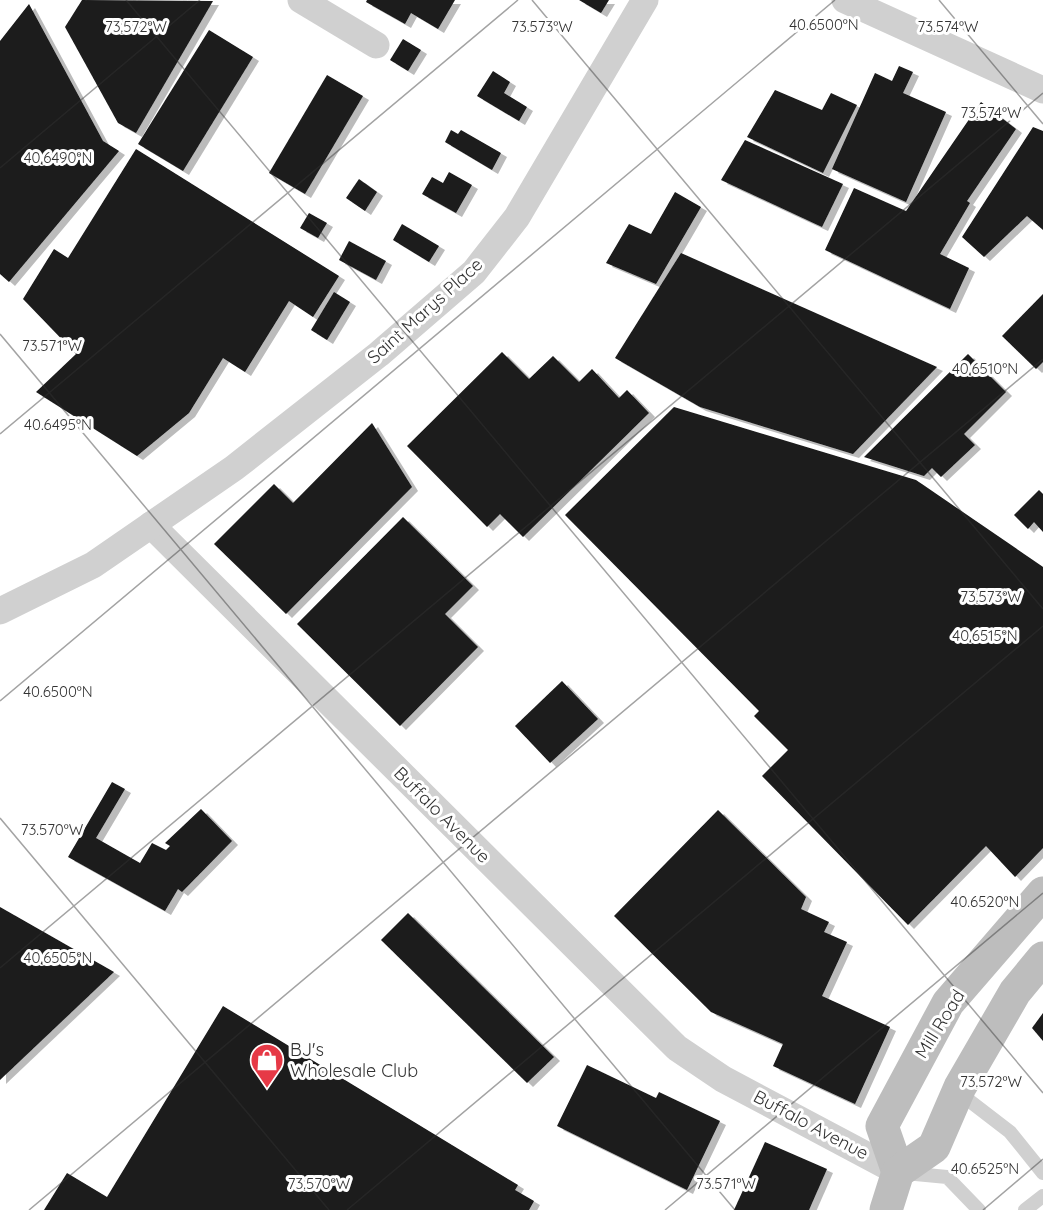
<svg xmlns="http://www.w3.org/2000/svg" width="1043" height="1210" font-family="Quicksand,sans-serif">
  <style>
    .building { fill: #1a1a1a; filter: url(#shadow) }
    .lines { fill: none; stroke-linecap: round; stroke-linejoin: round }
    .service { stroke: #d0d0d0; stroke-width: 14 }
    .minor { stroke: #d0d0d0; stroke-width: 27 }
    .secondary { stroke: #bdbdbd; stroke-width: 33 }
    .ticks { fill: none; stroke: #333; stroke-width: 1.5; stroke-opacity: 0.45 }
    .labels { text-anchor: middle; stroke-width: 6; stroke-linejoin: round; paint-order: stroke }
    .street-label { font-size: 18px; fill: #333; stroke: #fff }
    .poi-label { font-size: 18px; fill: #333; stroke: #fff; text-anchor: start }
    .ticks-label { font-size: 15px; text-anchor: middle; fill: #333; stroke: #fff; stroke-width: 6; stroke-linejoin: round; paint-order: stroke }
  </style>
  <defs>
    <filter id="shadow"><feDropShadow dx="6" dy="4" stdDeviation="0" flood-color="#0004"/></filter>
  </defs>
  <rect width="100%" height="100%" fill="#fff"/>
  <g class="building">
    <path d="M82,0L213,1L136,133L118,123L65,27Z"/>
    <path d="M367,0H455L438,29L411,13L405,24L366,2Z"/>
    <path d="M579,0H609L601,13Z"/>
    <path d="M29,4L103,141L119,151L9,282L0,274V41Z"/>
    <path d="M209,30L253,57L183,171L138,144Z"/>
    <path d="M403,39L421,50L408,71L390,60Z"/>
    <path d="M899,66L913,72L903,93L946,112L906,202L832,169L875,73L892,81Z"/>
    <path d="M493,71L510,82L504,93L527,107L519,121L477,96Z"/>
    <path d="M327,75L363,96L305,194L269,173Z"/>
    <path d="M775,90L822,110L831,93L857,105L823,173L747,137Z"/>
    <path d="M981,102L1016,129L967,201L970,203L940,254L969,268L950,309L825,250L854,188L906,211Z"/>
    <path d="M1033,127L1043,131V230L1027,216L984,257L962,237Z"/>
    <path d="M451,130L458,134L461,130L501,153L492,170L445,142Z"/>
    <path d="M745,140L843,184L822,227L721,180Z"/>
    <path d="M136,149L339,276L313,317L289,301L245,372L223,358L189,413L137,456L36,392L76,354L23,299L54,249L68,258Z"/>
    <path d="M449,172L472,185L456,213L422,194L432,177L443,183Z"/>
    <path d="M359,179L377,192L365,211L346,198Z"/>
    <path d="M675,192L701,207L656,284L606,263L629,224L651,234Z"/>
    <path d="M309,213L327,223L318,238L300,228Z"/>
    <path d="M402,224L439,246L429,262L393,240Z"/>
    <path d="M349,241L386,261L376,280L339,260Z"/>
    <path d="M681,253L937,367L853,454L700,407L615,358Z"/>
    <path d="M334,292L350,302L327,340L311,330Z"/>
    <path d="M1043,294V362L1036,369L1002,336Z"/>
    <path d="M502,352L529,379L553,356L579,382L592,369L619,398L627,390L649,413L523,537L500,514L487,527L407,446Z"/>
    <path d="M968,354L1006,392L964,434L975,445L941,477L932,468L924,476L864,457Z"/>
    <path d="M674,407L916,480L1043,567V848L1015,877L986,846L908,925L762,776L788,750L754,716L759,711L565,515Z"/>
    <path d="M372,423L412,487L286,614L214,544L274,484L293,503Z"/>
    <path d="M1039,490L1043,494V532L1034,522L1028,529L1014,515Z"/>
    <path d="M403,517L473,586L445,614L478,647L400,726L297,624Z"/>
    <path d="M562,681L598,719L550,763L515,726Z"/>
    <path d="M112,782L125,789L96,838L140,863L152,843L166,850L170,846L165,843L201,809L232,841L182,892L178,889L165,911L68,857Z"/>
    <path d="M718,810L806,897L801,909L829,922L824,932L847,942L822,996L890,1027L855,1104L773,1066L783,1044L711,1012L614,916Z"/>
    <path d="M0,907L114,972L0,1080Z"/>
    <path d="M408,913L554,1057L527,1083L381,940Z"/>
    <path d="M223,1006L518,1185L515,1190L534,1201L529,1210H44L67,1173L107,1197Z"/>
    <path d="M1043,1013V1041L1032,1028Z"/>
    <path d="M587,1065L656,1098L659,1092L720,1121L687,1190L557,1126Z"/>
    <path d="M765,1142L827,1169L809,1210H734Z"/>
  </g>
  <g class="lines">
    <g class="service">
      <path d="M958,1092L1010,1132L1043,1173"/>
      <path d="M905,1173L947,1177L979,1210"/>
      <path d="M1025,1210L1043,1196"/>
    </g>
    <g class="minor">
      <path d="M301,0L376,45"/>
      <path d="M845,0L1043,90"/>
      <path d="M151,525L677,1048L723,1079L898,1172"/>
      <path d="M0,611L93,565L234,468L379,354L474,272L517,217L645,0"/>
    </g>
    <g class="secondary">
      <path d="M898,1172L882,1126L948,1003L1043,893"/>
      <path d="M886,1210L898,1172L934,1147L960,1087L1015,992L1043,958"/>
    </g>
  </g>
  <path class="ticks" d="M126,0L1043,1093M532,0L1043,609M939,0L1043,124M0,168L200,0M0,334L735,1210M0,434L518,0M0,701L835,0M0,818L329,1210M0,968L1043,93M29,1210L1043,359M347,1210L1043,626M665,1210L1043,893M983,1210L1043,1159"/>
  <defs>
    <g id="shop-pin" transform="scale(1.725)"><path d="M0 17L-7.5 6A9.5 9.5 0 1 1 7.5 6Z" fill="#e63946" stroke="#fff"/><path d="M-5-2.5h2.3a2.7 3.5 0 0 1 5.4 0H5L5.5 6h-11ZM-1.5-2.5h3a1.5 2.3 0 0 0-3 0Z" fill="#fff"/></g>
  </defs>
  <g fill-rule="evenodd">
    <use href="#shop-pin" x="267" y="1060"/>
  </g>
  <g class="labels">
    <g class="street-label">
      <text transform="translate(425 311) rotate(-42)" y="6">Saint Marys Place</text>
      <text transform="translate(442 815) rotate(45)" y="6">Buffalo Avenue</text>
      <text transform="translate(940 1024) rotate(-58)" y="6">Mill Road</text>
      <text transform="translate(811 1125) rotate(28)" y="6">Buffalo Avenue</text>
    </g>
    <g class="poi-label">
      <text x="290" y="1056">BJ's<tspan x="290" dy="21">Wholesale Club</tspan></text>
    </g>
  </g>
  <g class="ticks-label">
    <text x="824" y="30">40.6500°N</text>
    <text x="136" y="32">73.572°W</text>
    <text x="542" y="32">73.573°W</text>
    <text x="948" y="32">73.574°W</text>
    <text x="991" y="118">73.574°W</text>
    <text x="58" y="163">40.6490°N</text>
    <text x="52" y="351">73.571°W</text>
    <text x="985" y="374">40.6510°N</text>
    <text x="58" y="430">40.6495°N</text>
    <text x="991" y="602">73.573°W</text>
    <text x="985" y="641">40.6515°N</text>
    <text x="58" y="697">40.6500°N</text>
    <text x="52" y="835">73.570°W</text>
    <text x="985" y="907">40.6520°N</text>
    <text x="58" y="963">40.6505°N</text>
    <text x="991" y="1087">73.572°W</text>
    <text x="985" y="1174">40.6525°N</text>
    <text x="319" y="1189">73.570°W</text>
    <text x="726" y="1189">73.571°W</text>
  </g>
</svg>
